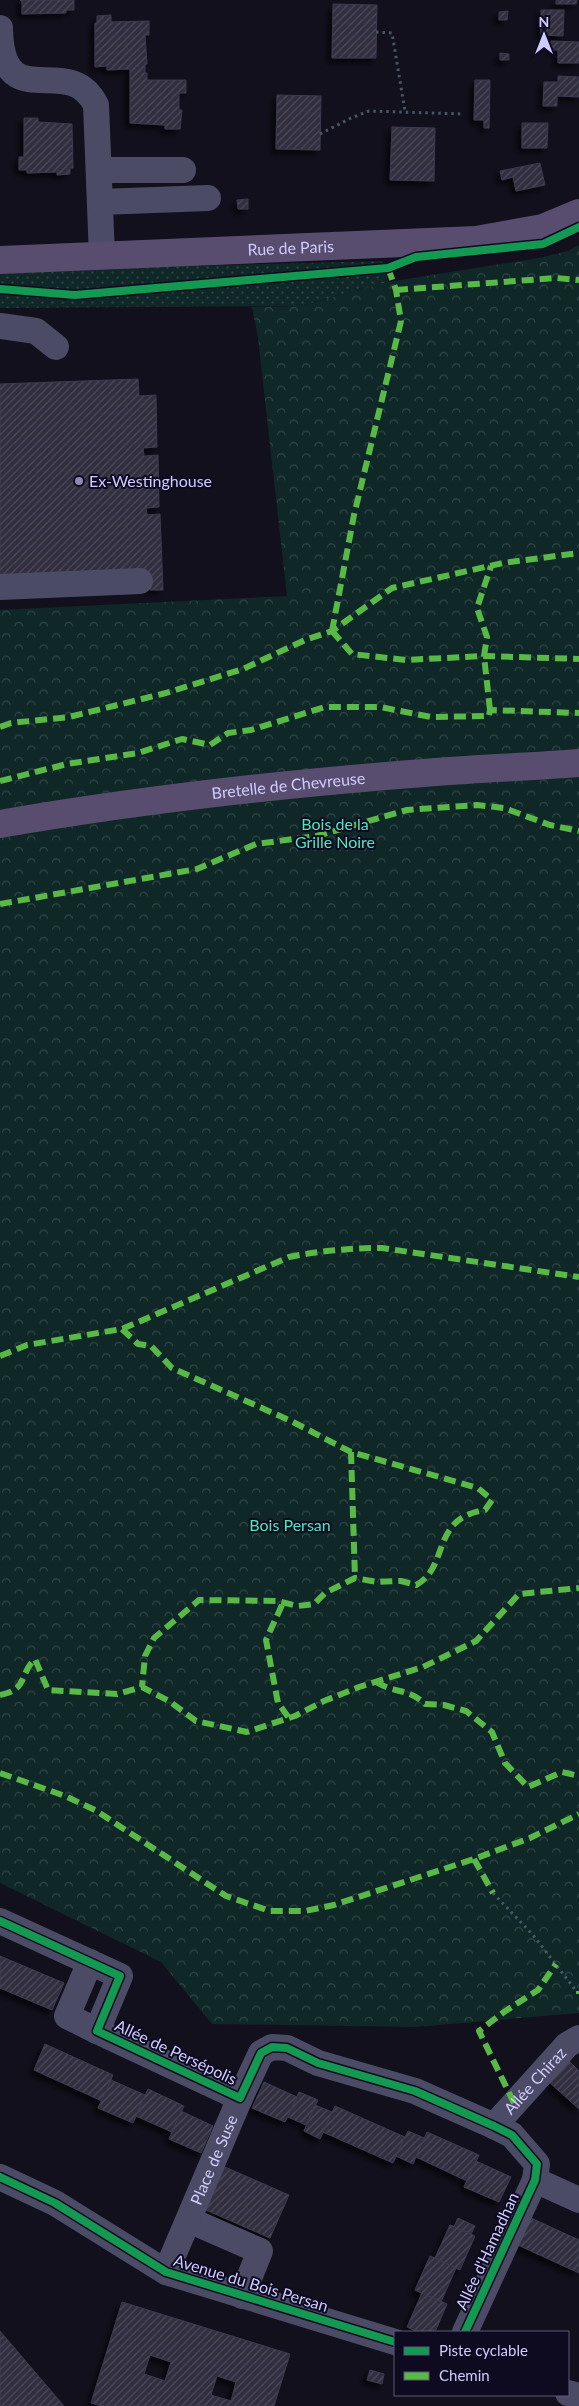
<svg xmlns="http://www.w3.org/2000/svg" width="579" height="2406" font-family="Lato,sans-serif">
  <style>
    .grass { fill: url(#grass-dots) }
    .forest { fill: url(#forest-crowns) }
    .building { fill: url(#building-hatch); stroke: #3d3a51; fill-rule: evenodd; filter: url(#shadow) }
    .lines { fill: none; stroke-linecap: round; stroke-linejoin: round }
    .path { stroke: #465765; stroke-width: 3; stroke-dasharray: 2.5 4; stroke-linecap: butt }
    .minor { stroke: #4b4b65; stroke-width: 26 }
    .major { stroke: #594d6f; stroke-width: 28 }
    .quiet { stroke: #58b947; stroke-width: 6; stroke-dasharray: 12 6; stroke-linecap: butt }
    .cycleway-casing { stroke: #0e0b21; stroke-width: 11 }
    .cycleway { stroke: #139951; stroke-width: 8 }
    .poi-dot { fill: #8d8ab0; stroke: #0e0b21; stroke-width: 2 }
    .labels { text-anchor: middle; stroke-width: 4; stroke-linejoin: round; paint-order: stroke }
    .street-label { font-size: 16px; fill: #cfcbff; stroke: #0e0b21 }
    .poi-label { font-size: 16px; fill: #cfcbff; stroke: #0e0b21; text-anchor: start }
    .park-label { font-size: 16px; fill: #50e6bb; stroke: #0e0b21 }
  </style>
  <defs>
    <pattern id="grass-dots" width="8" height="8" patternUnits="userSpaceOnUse" patternTransform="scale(1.25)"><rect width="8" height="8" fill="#0f2727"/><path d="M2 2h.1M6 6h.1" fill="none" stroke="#314547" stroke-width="1.8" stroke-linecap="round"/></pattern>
    <pattern id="forest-crowns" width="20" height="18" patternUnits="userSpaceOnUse" patternTransform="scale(1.25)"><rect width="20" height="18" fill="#0f2727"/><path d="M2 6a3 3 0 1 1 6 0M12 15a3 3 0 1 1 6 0" fill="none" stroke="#314547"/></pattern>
    <pattern id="building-hatch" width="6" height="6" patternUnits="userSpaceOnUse" patternTransform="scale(1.25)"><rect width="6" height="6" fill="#302e3e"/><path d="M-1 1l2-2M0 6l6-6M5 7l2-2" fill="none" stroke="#4d4b5b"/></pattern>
    <filter id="shadow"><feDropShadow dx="-4.5" dy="4.5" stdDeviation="2.5" flood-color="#0009"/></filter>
  </defs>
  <rect width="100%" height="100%" fill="#12101c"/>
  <path class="grass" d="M382,261L388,282L301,306L0,308V271Z"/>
  <path class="forest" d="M579,245V2013L415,2027L212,2024L161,1962L0,1883V610L287,596L258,338L252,307L301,306L388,282L539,258L568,251Z"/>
  <g class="building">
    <path d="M20,0H74V10H66V13L22,14V2Z"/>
    <path d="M556,0H577L576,4H556Z"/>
    <path d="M333,4L377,5L376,58H332Z"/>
    <path d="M541,10H564L563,36L541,35Z"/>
    <path d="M508,11L507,20H499V12Z"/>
    <path d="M111,15V22L149,21V35H145L147,64H145V73H147V80H186V93H179V110H182L180,129H165V125L130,123V69L107,70V66L95,67V23H97V16Z"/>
    <path d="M551,41L579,42V63H558V50H551Z"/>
    <path d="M500,53L509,54V60H500Z"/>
    <path d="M558,76L579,77V97L557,96V106H543L544,82H558Z"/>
    <path d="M475,80H490L489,128H484V120H474Z"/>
    <path d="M277,95L321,96L320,150L276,149Z"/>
    <path d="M24,118H38V122L72,124L73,168H70V174L57,175V172L27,173V170H19V157H24Z"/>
    <path d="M522,123H548L547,148H522Z"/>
    <path d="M392,127L435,128L434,181L390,180Z"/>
    <path d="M540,163L545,185L516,191L513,177L502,180L500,171Z"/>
    <path d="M248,199V209H238L237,200Z"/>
    <path d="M138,379L139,396L156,395L157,447L143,448L144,456L158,455L159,507L146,508L147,515L160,514L163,590H150L149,574L0,579V384Z"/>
    <path d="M0,1956L64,1983L52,2010L0,1988Z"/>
    <path d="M45,2044L113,2075L102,2101L34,2070Z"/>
    <path d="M569,2061L579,2071V2109L549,2082Z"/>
    <path d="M111,2080L145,2095L133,2123L98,2108Z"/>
    <path d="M264,2082L297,2097L285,2122L252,2108Z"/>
    <path d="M148,2089L184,2106L172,2132L136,2116Z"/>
    <path d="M299,2092L318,2100L306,2125L288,2117Z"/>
    <path d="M315,2105L332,2112L320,2139L304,2131Z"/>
    <path d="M335,2106L405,2137L393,2163L323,2132Z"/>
    <path d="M181,2111L213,2126L201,2153L169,2139Z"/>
    <path d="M408,2131L424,2138L413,2164L396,2156Z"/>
    <path d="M427,2132L479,2155L467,2181L416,2157Z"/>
    <path d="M476,2161L511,2177L499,2202L464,2187Z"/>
    <path d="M225,2167L289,2195L270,2238L206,2210Z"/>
    <path d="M458,2218L475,2226L471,2234L454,2227Z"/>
    <path d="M531,2218L579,2240V2273L518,2245Z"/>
    <path d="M450,2225L475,2236L460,2270L435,2258Z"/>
    <path d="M430,2256L456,2268L441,2302L415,2290Z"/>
    <path d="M422,2293L447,2304L435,2332H418L407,2327Z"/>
    <path d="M122,2302L290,2354L274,2406H101L91,2403ZM150,2355L171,2362L165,2381L144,2374ZM217,2376L236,2382L231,2401L211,2395Z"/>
    <path d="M0,2331L64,2406H0Z"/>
    <path d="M370,2370L384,2374L382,2384L367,2380Z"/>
  </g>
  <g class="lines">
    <g class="path">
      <path d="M376,32L392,33L405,111"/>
      <path d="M320,134L351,118L369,111L464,114"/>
      <path d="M493,1893L533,1935L577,1992"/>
    </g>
    <g class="minor">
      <path d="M0,28C2,120 68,49 96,105L102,256"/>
      <path d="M99,170H183"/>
      <path d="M100,202L208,198"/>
      <path d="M0,326L36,331L56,347"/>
      <path d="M0,587L140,581"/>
      <path d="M0,1921L120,1976L97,2031L240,2098L261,2053L272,2047L287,2048L318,2063L415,2091L494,2126L512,2135L537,2164L535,2180L465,2332"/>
      <path d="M90,1962L67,2016L97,2031"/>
      <path id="s1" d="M494,2126L567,2045L579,2038"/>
      <path d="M0,2177L55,2203L166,2272L395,2342"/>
      <path d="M535,2180L579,2200"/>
      <path d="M189,2220L260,2251L242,2296"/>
      <path id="s2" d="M166,2272L240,2098"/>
      <path d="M568,2393L579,2396"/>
    </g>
    <g class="major">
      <path id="s3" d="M0,260L476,240L543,228L579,213"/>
      <path id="s4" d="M0,824C144,799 290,783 436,772C483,768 531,767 579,763"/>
    </g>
    <g class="quiet">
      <path d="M396,290L556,278L579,280"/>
      <path d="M332,631L354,515L401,321L396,290L388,268"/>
      <path d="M332,631L352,654L406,660L484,656L579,659"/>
      <path d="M490,710L484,656L487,637L477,608L491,566"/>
      <path d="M0,727L11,723L69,717L166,693L243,669L305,640L332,631L392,588L503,563L579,553"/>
      <path d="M0,781L67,764L138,753L182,739L210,745L228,733L251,730L325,707H380L431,717L489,716L490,710L579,713"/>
      <path d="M0,904L197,869L256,844L317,836L407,810L477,805L504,808L550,825L579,831"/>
      <path d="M122,1329L138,1344L151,1346L172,1368L291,1421L351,1452L478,1488L492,1500L485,1510C430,1518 450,1567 416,1585L401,1581L377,1582L355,1578L325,1593L314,1604L298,1606L277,1601L199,1600L154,1638L145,1656L142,1687"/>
      <path d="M0,1356L27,1345L122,1329L289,1257C320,1251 350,1248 382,1248L579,1277"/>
      <path d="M351,1452L355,1578"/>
      <path d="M282,1605L266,1640L278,1703L289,1718"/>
      <path d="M376,1682C396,1694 408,1688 425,1704L444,1705L466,1711L492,1732L505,1763L528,1787L562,1772L579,1776"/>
      <path d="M0,1695C28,1690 19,1674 35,1659L48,1690L117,1694L142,1687L169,1701L196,1721L247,1732L295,1716L324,1701L359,1687L423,1667L476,1641L519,1594L579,1588"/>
      <path d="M0,1773L65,1796L95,1810L226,1896L270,1911H305L334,1905L474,1859L530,1838L579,1814"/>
      <path d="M474,1859L493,1893"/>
      <path d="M579,1991V1994"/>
      <path d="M514,2103L479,2031L504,2012L538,1990L556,1964"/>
    </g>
    <g class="cycleway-casing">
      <g id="cycleway">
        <path d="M0,289L75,295L388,268L416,257L543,244L579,227"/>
        <path d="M0,1921L120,1976L97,2031L240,2098L261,2053L272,2047L287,2048L318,2063L415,2091L494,2126L512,2135L537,2164L535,2180L465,2332"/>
        <path d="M0,2177L55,2203L166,2272L395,2342"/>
      </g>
    </g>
    <use href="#cycleway" class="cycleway"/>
  </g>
  <circle class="poi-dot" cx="79" cy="481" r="5"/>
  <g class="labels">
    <g class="street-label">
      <text dy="6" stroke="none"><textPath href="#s3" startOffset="291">Rue de Paris</textPath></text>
      <text dy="6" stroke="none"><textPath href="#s4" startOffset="291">Bretelle de Chevreuse</textPath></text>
      <text transform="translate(176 2052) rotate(25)" y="6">Allée de Persépolis</text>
      <text dy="6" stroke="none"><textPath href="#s1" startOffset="61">Allée Chiraz</textPath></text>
      <text dy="6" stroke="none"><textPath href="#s2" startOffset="122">Place de Suse</textPath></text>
      <text transform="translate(487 2251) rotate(-65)" y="6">Allée d'Hamadhan</text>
      <text transform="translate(251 2283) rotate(17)" y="6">Avenue du Bois Persan</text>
    </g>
    <g class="poi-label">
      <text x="89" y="487">Ex-Westinghouse</text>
    </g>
    <g class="park-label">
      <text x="335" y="830">Bois de la<tspan x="335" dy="18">Grille Noire</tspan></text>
      <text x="290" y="1531">Bois Persan</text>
    </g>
  </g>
  <rect x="394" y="2331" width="175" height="65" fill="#0e0b21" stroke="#5b587a"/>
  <rect x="404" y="2347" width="25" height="8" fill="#139951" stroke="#5b587a"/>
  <text x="439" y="2356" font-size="15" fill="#cfcbff">Piste cyclable</text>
  <rect x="404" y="2372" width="25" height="8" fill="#58b947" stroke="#5b587a"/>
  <text x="439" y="2381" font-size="15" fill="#cfcbff">Chemin</text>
  <g transform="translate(544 35)" stroke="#0e0b21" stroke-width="4" paint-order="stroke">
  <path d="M0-4L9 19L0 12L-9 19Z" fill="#cfcbff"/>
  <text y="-8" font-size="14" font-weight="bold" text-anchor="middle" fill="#cfcbff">N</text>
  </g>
</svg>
